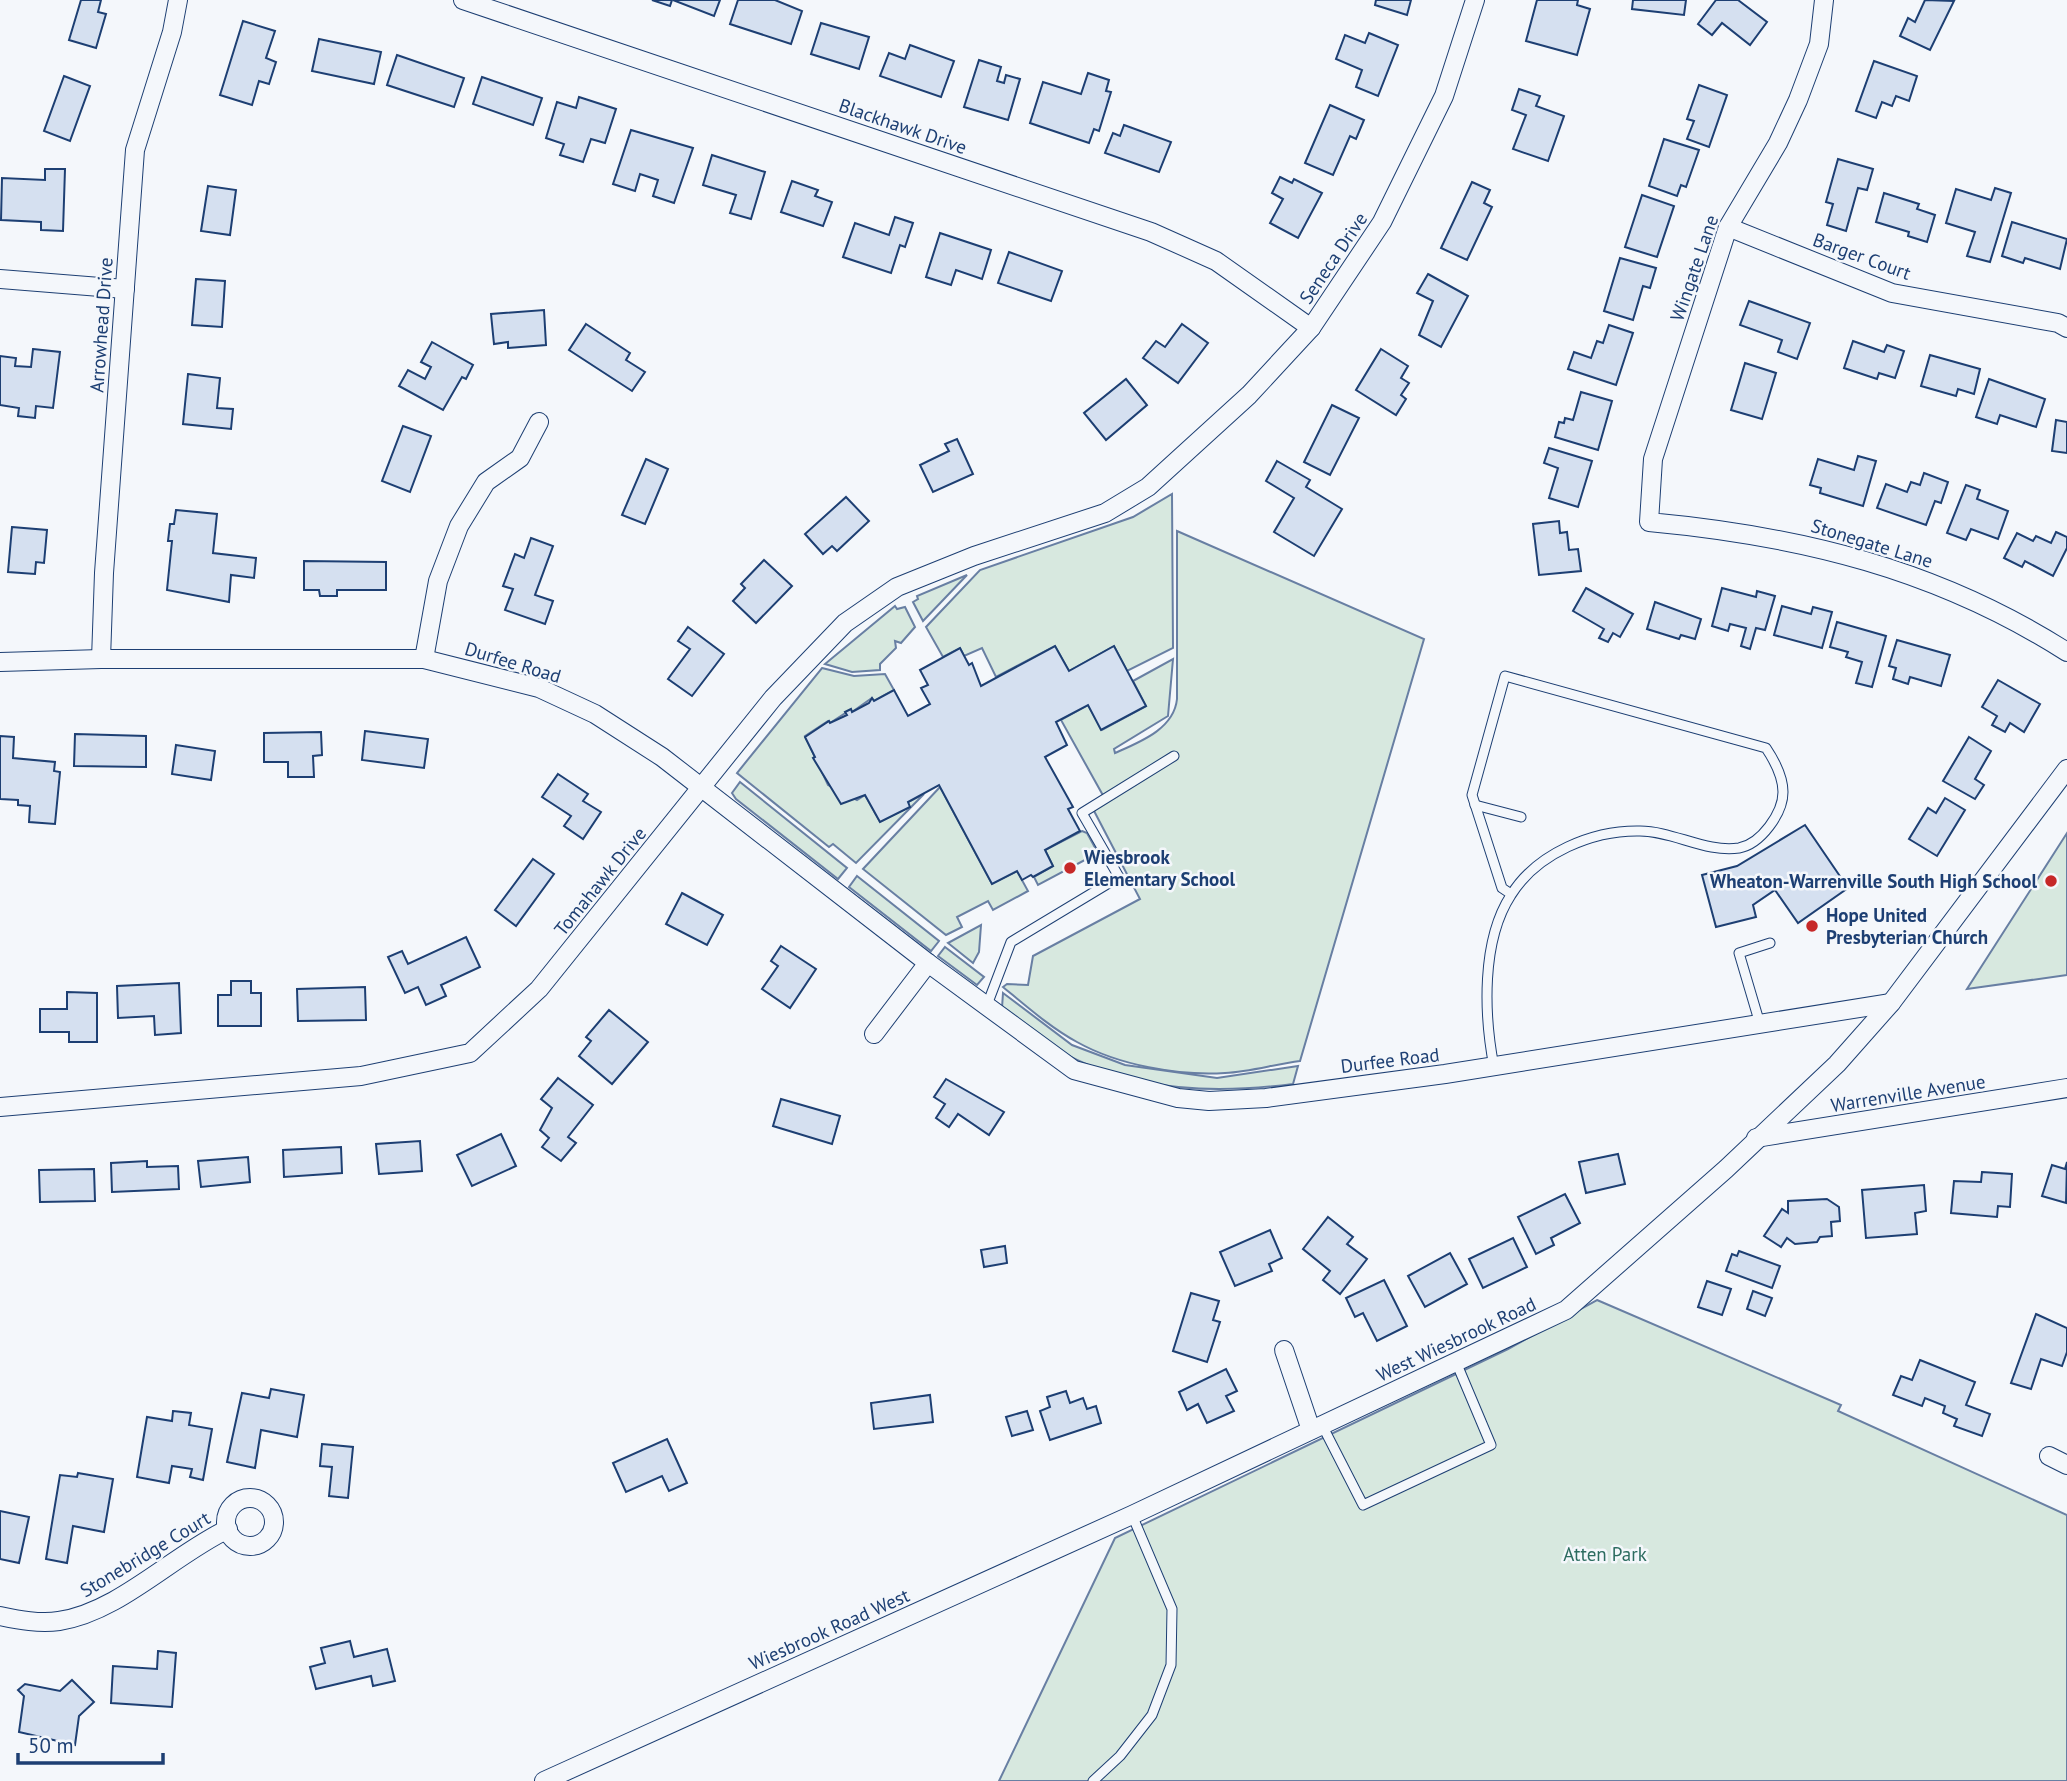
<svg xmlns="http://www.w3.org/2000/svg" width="2067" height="1781" font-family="'PT Sans',sans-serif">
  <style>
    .green { fill: #d7e8df; stroke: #687fa3; stroke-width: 2 }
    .building { fill: #d5e0f0; stroke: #1d3f73; stroke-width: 2 }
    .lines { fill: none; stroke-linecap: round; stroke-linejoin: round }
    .service-casing { stroke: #1d3f73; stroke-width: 11 }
    .minor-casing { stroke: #1d3f73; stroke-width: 20 }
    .service { stroke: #f4f7fb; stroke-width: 9 }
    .minor { stroke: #f4f7fb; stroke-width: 18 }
    .poi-dot { fill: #c62828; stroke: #f4f7fb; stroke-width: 2.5 }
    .labels { text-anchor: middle; stroke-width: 5; stroke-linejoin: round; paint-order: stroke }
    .street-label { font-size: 19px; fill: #1d3f73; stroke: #f4f7fb }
    .poi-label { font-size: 19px; font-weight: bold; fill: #1d3f73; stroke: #f4f7fb; text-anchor: start }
    .park-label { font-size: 19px; fill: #2c6c60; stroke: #f4f7fb }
  </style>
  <rect width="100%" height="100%" fill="#f4f7fb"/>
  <g class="green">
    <path d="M1172,494L1173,648L1127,671L1114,646L1069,671L1055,646L996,677L982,648L964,656L960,648L943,657L926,627L980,570L1133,517Z"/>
    <path d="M1177,531L1424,639L1300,1061C1275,1064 1250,1072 1225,1073C1178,1076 1118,1065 1077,1042C1051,1028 1026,1006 1003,987L1007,984L1028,985L1033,956L1140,899L1092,807L1105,799L1061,720L1088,705L1102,730L1146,706L1133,681L1173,659L1168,716L1114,749L1115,753C1140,742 1174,729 1177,699Z"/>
    <path d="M967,575L923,621L913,602L918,599L917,596Z"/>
    <path d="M895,606L897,609L905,607L915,627L901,643L895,641L896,648L880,664V670L852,672L825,664Z"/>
    <path d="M822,668L854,676L885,674L894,690L874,701L872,698L852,712L850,710L830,723L828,721L805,736L828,785L857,800L865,795L880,822L909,807L908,802L924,794L856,863L833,844L829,847L737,773Z"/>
    <path d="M740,782L847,868L838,879L736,799L732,793Z"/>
    <path d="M940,787L992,884L1017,871L1028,891L993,910L988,901L957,917L962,927L946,935L863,869Z"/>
    <path d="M1082,831L1087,833L1098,853L1038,885L1034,877L1053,866L1045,850Z"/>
    <path d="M2067,833V975L1967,989Z"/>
    <path d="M857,876L939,941L931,951L849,887Z"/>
    <path d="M981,925L979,952L973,963L948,943Z"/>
    <path d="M945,947L984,977L977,985L938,956Z"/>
    <path d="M1003,993L1072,1045L1125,1065L1217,1078L1298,1066L1293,1084C1223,1093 1142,1092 1077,1060C1050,1047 1026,1025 1002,1008Z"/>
    <path d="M1597,1300L1841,1405L1838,1411L2067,1515V1781H999L1115,1538L1508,1349Z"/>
  </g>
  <g class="building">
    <path d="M81,0H101L98,12L106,14L96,48L69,40Z"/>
    <path d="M652,0H672L670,6Z"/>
    <path d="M673,0H720L714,16Z"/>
    <path d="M738,0H775L802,11L791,44L730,24Z"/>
    <path d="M1376,0H1411L1407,15L1375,5Z"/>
    <path d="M1537,0H1578L1577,5L1590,9L1577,55L1526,41Z"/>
    <path d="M1633,0H1686L1684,15L1632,9Z"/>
    <path d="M1716,0H1738L1767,22L1750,45L1722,23L1712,35L1698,24Z"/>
    <path d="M1925,0L1954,1L1930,50L1900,36L1908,18L1915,22Z"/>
    <path d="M243,21L275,31L266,58L276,62L269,84L259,81L252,105L220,95Z"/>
    <path d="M821,23L869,37L859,69L811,54Z"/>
    <path d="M1369,33L1398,45L1378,96L1356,87L1362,70L1336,59L1345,35L1365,43Z"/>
    <path d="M319,39L381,52L374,84L312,71Z"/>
    <path d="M910,45L954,61L941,97L880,76L889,53L905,59Z"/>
    <path d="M397,55L464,78L454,107L387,85Z"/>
    <path d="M979,60L1001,67L997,81L1004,83L1006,75L1020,79L1008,120L964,107Z"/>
    <path d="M1874,61L1917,76L1909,101L1896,96L1892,106L1882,102L1876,118L1856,111Z"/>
    <path d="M1088,73L1109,80L1106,91L1111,92L1099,131L1094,129L1089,143L1030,123L1043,82L1081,94Z"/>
    <path d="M64,76L90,86L70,141L44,131Z"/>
    <path d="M482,77L542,98L533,125L473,104Z"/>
    <path d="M1699,85L1727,95L1709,147L1687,139L1694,121L1687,119Z"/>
    <path d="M1519,89L1540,96L1536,106L1564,116L1548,161L1513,149L1526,115L1512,110Z"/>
    <path d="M579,97L616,109L605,143L591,139L583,162L560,155L564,144L546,138L557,102L576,108Z"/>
    <path d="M1330,105L1364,120L1356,139L1350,136L1333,175L1305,163Z"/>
    <path d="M1124,125L1171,142L1159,172L1105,153L1113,133L1120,136Z"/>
    <path d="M631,130L693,148L674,203L653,196L658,180L640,174L635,191L613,184Z"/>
    <path d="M1664,139L1699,150L1686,187L1681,185L1677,196L1649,186Z"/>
    <path d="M712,155L765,172L751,219L730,213L736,195L703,185Z"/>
    <path d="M1838,159L1873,169L1867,190L1858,188L1846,231L1827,225L1833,204L1826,202Z"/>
    <path d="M45,169H65L63,231L41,230V222L1,220L2,178L45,180Z"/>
    <path d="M1280,177L1292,183L1294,179L1322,193L1298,238L1270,223L1283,199L1272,193Z"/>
    <path d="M792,181L818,190L815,196L832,202L823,226L781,212Z"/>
    <path d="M1472,182L1490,190L1484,203L1492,207L1467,260L1441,248Z"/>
    <path d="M208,186L236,190L230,235L201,231Z"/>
    <path d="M1995,188L2011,193L1990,262L1967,256L1975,232L1946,223L1956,189L1991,200Z"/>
    <path d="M1884,193L1919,204L1917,209L1935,215L1927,242L1908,236L1909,232L1876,222Z"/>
    <path d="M1642,195L1674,206L1657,257L1625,247Z"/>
    <path d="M895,217L913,223L905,247L900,245L891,273L843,257L855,223L889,235Z"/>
    <path d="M2012,222L2067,239L2060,269L2025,258L2023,263L2002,256Z"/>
    <path d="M940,233L991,250L982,279L956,270L951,285L926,277Z"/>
    <path d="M1009,252L1062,271L1051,301L998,283Z"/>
    <path d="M1620,258L1656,268L1650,288L1643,286L1633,320L1604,311Z"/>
    <path d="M1428,274L1468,296L1441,347L1419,335L1433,301L1417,293Z"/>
    <path d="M196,279L225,281L222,327L192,325Z"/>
    <path d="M1749,301L1810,323L1797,359L1778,352L1782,340L1740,325Z"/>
    <path d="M544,310L546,345L508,348V342L494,344L491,314Z"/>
    <path d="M586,324L630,353L626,360L645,372L632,391L569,350Z"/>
    <path d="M1182,324L1208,343L1178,383L1143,358L1156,341L1165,347Z"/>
    <path d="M1609,325L1633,333L1616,385L1568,369L1574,352L1591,358L1597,341L1603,343Z"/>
    <path d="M1853,341L1884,352L1887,345L1904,351L1895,378L1879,373L1877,379L1844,368Z"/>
    <path d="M432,342L473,365L466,379L462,377L443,410L399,386L408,370L425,379L431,367L421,362Z"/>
    <path d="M33,349L60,352L53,408L36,406L35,418L18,416L19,408L0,405V356L16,358L15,366L31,367Z"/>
    <path d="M1381,349L1408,366L1401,378L1409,383L1401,395L1406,399L1396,415L1356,390Z"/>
    <path d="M1930,355L1980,369L1974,394L1958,389L1956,396L1921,386Z"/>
    <path d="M1745,363L1776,373L1762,419L1731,410Z"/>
    <path d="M188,374L220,378L217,408L233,409L231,429L183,424Z"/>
    <path d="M1126,379L1147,405L1106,440L1084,413Z"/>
    <path d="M1989,379L2045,399L2036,427L2000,415L1997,424L1976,417Z"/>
    <path d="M1581,392L1612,401L1598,450L1555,437L1559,422L1564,423L1565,418L1573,420Z"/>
    <path d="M1332,405L1359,418L1330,475L1304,462Z"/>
    <path d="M2056,420L2067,422V453L2052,451Z"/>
    <path d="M403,426L431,436L410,492L382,481Z"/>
    <path d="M957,439L973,474L933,492L920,465L949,451L945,444Z"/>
    <path d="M1549,448L1592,461L1578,507L1549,498L1558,468L1544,463Z"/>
    <path d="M1858,456L1876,461L1863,506L1820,493L1821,488L1810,485L1818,459L1854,470Z"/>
    <path d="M646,459L668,469L645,524L622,515Z"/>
    <path d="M1277,461L1310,480L1306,487L1342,509L1314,556L1274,532L1294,498L1266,481Z"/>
    <path d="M1924,473L1948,482L1941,503L1935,501L1926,525L1877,508L1886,484L1907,492L1911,482L1920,485Z"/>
    <path d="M1966,485L1980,490L1977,499L2008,511L1998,539L1971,529L1966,540L1947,533Z"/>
    <path d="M846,497L869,521L837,551L832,546L823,554L805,534Z"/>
    <path d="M176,510L217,514L213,553L256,558L254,578L231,575L229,602L167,590L172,541H168L170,524H174Z"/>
    <path d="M1559,521L1560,533L1567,532L1569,550L1578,549L1581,571L1539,575L1533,524Z"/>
    <path d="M12,527L47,530L44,563L36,562L35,574L8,572Z"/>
    <path d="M2056,532L2067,537V548L2053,576L2025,561L2022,567L2004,558L2017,533L2033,541L2036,536L2051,543Z"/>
    <path d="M531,538L553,546L535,595L553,601L545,624L505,610L513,589L503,586L515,554L524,558Z"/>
    <path d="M764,560L792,586L756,623L733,601L745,588L741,584Z"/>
    <path d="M304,561L386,562V590H337V596H320L319,590H304Z"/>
    <path d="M1586,588L1633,614L1620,637L1613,633L1608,642L1599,638L1604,629L1573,611Z"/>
    <path d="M1722,588L1756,597L1757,591L1775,596L1765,630L1756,628L1750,649L1741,646L1746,628L1730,624L1728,631L1712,626Z"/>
    <path d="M1655,602L1701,619L1695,639L1681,635L1679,639L1647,629Z"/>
    <path d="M1782,606L1811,614L1813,607L1832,612L1822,648L1774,635Z"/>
    <path d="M1837,622L1886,636L1872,687L1856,683L1862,662L1846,657L1848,652L1830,647Z"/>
    <path d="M688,627L724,654L692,696L668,679L690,649L678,641Z"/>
    <path d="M1897,640L1950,655L1941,686L1910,677L1908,684L1893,679L1896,668L1889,666Z"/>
    <path d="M1055,646L1069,671L1114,646L1146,706L1101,730L1088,705L1056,722L1067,745L1045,757L1073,807L1068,809L1080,831L1045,850L1053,866L1033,877L1031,875L1022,880L1017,871L992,884L939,785L908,802L910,807L880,822L865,795L841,804L813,758L815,757L805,737L829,721L830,723L847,715L845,712L851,709L852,712L869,703L872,698L874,701L894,690L908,716L930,704L921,688L928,685L920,670L960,648L969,665L972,663L981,686Z"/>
    <path d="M1998,680L2040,704L2024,732L2010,723L2005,732L1992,725L1997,716L1982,707Z"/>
    <path d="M365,731L428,739L424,768L362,760Z"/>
    <path d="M321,732L322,755L313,756L314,777H288V762H264V733Z"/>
    <path d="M75,734L146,736V767L74,766Z"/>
    <path d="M0,736L14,737L13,758L55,762L54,771L60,772L55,824L29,822L30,806L18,805V800L0,799Z"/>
    <path d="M1969,737L1991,751L1975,779L1984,785L1975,799L1943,781Z"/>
    <path d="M176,745L215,751L211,780L172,774Z"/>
    <path d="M558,774L588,794L583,801L601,812L583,839L564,826L571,816L542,797Z"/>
    <path d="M1945,798L1965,810L1937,856L1909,839L1928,808L1936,813Z"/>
    <path d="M1805,825L1848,888L1798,923L1775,890L1753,905L1756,917L1716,927L1702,875L1737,866Z"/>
    <path d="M533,859L554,874L516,926L495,910Z"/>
    <path d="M682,893L723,915L707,945L666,924Z"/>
    <path d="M466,937L480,967L441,985L446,996L426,1005L418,987L405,993L388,957L402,951L408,964Z"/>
    <path d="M781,946L816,969L790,1008L762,989L778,966L771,961Z"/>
    <path d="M231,981H251V993H261V1026H218V995H231Z"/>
    <path d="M179,983L181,1033L155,1035L154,1016L118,1018L117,986Z"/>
    <path d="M365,987L366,1020L298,1021L297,989Z"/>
    <path d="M67,992L97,993V1042H69V1032H40V1009H67Z"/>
    <path d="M609,1010L648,1042L612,1084L579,1056L591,1041L586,1037Z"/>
    <path d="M558,1078L593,1105L568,1137L576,1143L561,1161L542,1147L549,1138L540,1130L552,1108L541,1099Z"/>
    <path d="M946,1079L1004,1112L989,1135L958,1114L949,1127L936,1118L945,1104L934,1097Z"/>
    <path d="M781,1099L840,1116L832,1144L773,1126Z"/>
    <path d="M501,1134L516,1166L472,1186L457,1155Z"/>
    <path d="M420,1141L422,1171L379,1174L376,1144Z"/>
    <path d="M341,1147L342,1173L284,1177L283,1150Z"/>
    <path d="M1618,1154L1625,1184L1586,1193L1579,1162Z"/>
    <path d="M248,1157L250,1182L201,1187L198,1161Z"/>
    <path d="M147,1161V1167L178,1166L179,1189L112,1192L111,1163Z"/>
    <path d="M2067,1162L2066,1203L2042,1196L2052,1165L2065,1169Z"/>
    <path d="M94,1169L95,1201L40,1202L39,1170Z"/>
    <path d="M1982,1172L2012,1174L2010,1207L1998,1206L1997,1217L1951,1213L1954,1181L1981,1182Z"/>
    <path d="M1924,1185L1926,1211L1915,1213L1917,1234L1866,1238L1862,1190Z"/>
    <path d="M1565,1194L1580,1223L1551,1238L1554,1245L1536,1254L1518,1217Z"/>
    <path d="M1827,1199L1839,1207L1840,1221L1831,1222L1832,1236L1820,1237L1817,1242L1795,1244L1787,1238L1781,1247L1764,1236L1782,1209L1788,1213V1201Z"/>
    <path d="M1328,1217L1353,1237L1347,1244L1367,1259L1340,1294L1323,1280L1330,1271L1303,1249Z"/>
    <path d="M1270,1230L1282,1258L1269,1264L1272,1271L1235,1286L1220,1252Z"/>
    <path d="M1513,1238L1527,1267L1483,1288L1469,1259Z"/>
    <path d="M1005,1246L1007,1263L984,1267L981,1250Z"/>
    <path d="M1739,1251L1780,1266L1772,1288L1726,1271L1732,1254L1737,1256Z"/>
    <path d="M1450,1253L1467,1284L1425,1307L1408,1276Z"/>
    <path d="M1384,1280L1407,1326L1377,1341L1363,1313L1355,1317L1346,1298Z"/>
    <path d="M1707,1281L1731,1289L1722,1315L1698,1307Z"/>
    <path d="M1753,1291L1772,1298L1765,1316L1747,1309Z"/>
    <path d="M1191,1293L1219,1301L1213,1320L1220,1322L1207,1362L1173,1351Z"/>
    <path d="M2036,1314L2067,1328V1352L2062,1366L2041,1359L2031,1389L2011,1383Z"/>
    <path d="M1920,1360L1975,1382L1966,1405L1990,1414L1982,1436L1954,1426L1957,1419L1943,1413L1945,1406L1925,1398L1922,1406L1893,1395L1901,1376L1912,1380Z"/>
    <path d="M1226,1369L1237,1391L1226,1396L1234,1411L1207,1423L1198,1404L1187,1410L1179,1392Z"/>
    <path d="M271,1389L304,1395L297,1437L261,1430L255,1468L227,1462L242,1393L269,1398Z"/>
    <path d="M1066,1391L1070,1403L1083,1398L1087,1409L1096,1406L1101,1423L1050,1440L1040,1411L1050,1407L1047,1397Z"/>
    <path d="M930,1395L933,1422L874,1429L871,1403Z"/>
    <path d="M173,1411L191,1413L189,1425L212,1429L203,1480L190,1477L192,1469L172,1466L169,1483L137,1477L147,1417L172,1421Z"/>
    <path d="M1027,1411L1033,1430L1012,1436L1006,1417Z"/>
    <path d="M667,1439L687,1483L669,1491L662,1476L626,1492L613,1463Z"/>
    <path d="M322,1444L353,1447L348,1498L329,1496L332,1467L320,1466Z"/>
    <path d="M78,1473L113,1479L104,1532L73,1526L67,1563L46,1559L60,1475L77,1477Z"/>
    <path d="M0,1511L29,1517L19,1563L0,1559Z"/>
    <path d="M350,1641L354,1657L387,1649L395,1681L373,1686L371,1676L316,1689L310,1667L325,1663L321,1648Z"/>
    <path d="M158,1651L176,1653L172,1707L111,1703L113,1666L157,1669Z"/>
    <path d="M72,1680L94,1702L79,1716L75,1745L19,1732L24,1696L18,1690L25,1684L60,1691Z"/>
  </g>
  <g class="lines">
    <g class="service-casing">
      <g id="service">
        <path d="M1475,805L1521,817"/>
        <path d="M987,1005L1011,942L1119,877L1082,813L1174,756"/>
        <path d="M1760,1024L1739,953L1770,943"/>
        <path d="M1494,1067C1484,1015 1481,941 1511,895C1537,853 1593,830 1640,831C1673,831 1706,853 1739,848C1761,844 1783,813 1783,792C1783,776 1774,760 1766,748L1505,676L1472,795L1502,888L1511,894"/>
        <path d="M1322,1425L1363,1505L1491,1445L1456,1362"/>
        <path d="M1093,1781L1120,1756L1152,1715L1171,1665L1172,1609L1132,1515"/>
      </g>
    </g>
    <g class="minor-casing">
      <g id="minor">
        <path d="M463,0L1151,232L1216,261L1311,328"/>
        <path d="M1824,0L1819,44L1798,100L1778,143L1728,227L1653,459L1649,522C1800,536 1937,569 2067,652"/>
        <path d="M1728,227L1892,293L2058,323L2067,328"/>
        <path d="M0,279L125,289"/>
        <path d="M101,659L104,573L135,150L172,32L178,0"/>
        <path d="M424,659L438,581L459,526L486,482L520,458L539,422"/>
        <path d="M0,662L101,659H424L539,688L595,714L662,757L928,963L1074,1070L1178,1098L1209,1101L1266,1098L1445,1074L1891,1003"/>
        <path d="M874,1034L928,963"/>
        <path d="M0,1107L361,1076L470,1053L539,989L773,698L845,623L897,587L974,556L1105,513L1148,487L1249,395L1311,328L1382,222L1444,96L1475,0"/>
        <path d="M1756,1138L2067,1088"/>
        <path d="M1284,1350L1311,1430"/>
        <path d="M2049,1456L2067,1465"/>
        <circle cx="250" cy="1522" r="24"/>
        <path d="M0,1616C19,1620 40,1624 59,1621C119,1612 173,1555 228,1529"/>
        <path d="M544,1781L1132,1515L1566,1310L1726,1169L1837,1064L1891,1003L2067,769"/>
      </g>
    </g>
    <use href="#service" class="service"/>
    <use href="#minor" class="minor"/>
  </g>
  <g class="poi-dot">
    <circle cx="1070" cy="868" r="7"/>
    <circle cx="2051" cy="881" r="7"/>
    <circle cx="1812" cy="926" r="7"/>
  </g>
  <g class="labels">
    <g class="street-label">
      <text transform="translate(903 126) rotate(19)" y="7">Blackhawk Drive</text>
      <text transform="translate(1862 256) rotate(20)" y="7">Barger Court</text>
      <text transform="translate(1333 258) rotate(-56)" y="7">Seneca Drive</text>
      <text transform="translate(1694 268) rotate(-71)" y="7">Wingate Lane</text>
      <text transform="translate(101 325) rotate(-86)" y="7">Arrowhead Drive</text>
      <text transform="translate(1872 543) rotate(17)" y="7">Stonegate Lane</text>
      <text transform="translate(513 662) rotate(17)" y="7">Durfee Road</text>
      <text transform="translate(600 881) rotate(-51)" y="7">Tomahawk Drive</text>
      <text transform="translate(1390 1060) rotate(-7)" y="7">Durfee Road</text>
      <text transform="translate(1908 1093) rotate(-9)" y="7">Warrenville Avenue</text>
      <text transform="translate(1456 1339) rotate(-25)" y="7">West Wiesbrook Road</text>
      <text transform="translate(145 1554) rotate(-31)" y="7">Stonebridge Court</text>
      <text transform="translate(829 1629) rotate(-24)" y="7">Wiesbrook Road West</text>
    </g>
    <g class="poi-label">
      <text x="1084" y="864">Wiesbrook<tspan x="1084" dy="22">Elementary School</tspan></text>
      <text x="2037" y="888" text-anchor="end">Wheaton-Warrenville South High School</text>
      <text x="1826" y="922">Hope United<tspan x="1826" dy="22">Presbyterian Church</tspan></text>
    </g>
    <g class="park-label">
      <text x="1605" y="1561">Atten Park</text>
    </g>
  </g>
  <path d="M18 1753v10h145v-10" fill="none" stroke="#1d3f73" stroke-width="3.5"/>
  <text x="28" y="1753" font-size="21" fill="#1d3f73" stroke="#f4f7fb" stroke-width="5" paint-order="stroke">50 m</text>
</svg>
